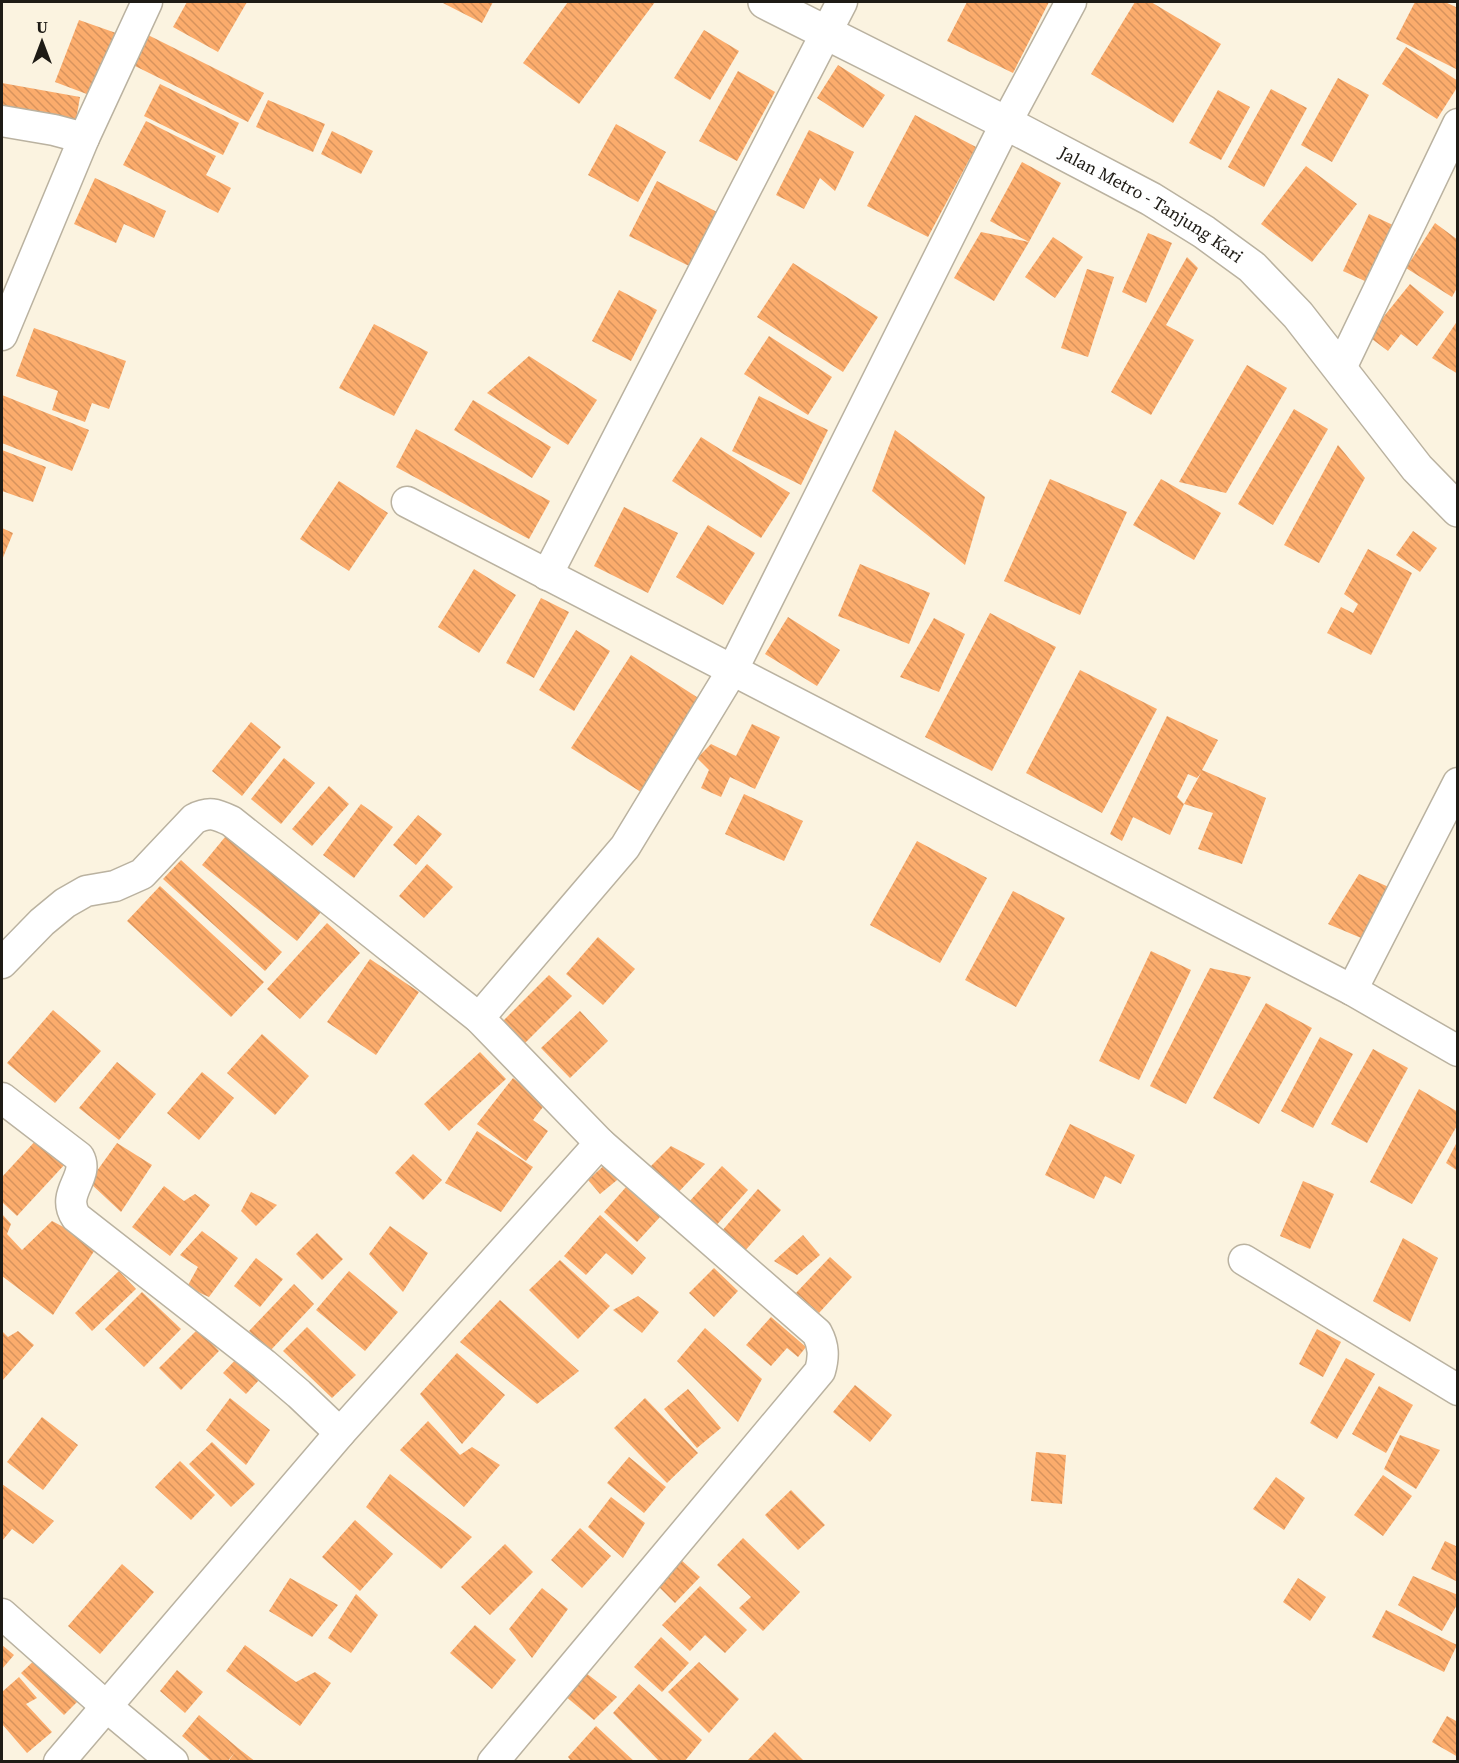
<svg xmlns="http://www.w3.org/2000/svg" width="1459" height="1763" font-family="'Source Serif 4',serif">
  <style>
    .building { fill: url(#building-back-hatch); fill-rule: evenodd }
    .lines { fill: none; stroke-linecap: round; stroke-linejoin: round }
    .street-casing { stroke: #bab2a0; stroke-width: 33 }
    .primary-casing { stroke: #bab2a0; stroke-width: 36 }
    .street { stroke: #fff; stroke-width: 30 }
    .primary { stroke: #fff; stroke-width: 33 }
    .labels { text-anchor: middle; stroke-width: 5; stroke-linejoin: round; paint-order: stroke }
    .street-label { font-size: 18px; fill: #1e1b15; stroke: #fbf3e0 }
  </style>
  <defs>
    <pattern id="building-back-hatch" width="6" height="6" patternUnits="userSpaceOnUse" patternTransform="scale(1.5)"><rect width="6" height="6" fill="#fbac6c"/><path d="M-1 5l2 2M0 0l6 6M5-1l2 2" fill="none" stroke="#d7935d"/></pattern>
  </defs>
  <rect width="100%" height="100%" fill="#fbf3e0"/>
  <g class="building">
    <path d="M187,2H247L218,52L173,27Z"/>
    <path d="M441,2H493L482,23Z"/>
    <path d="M568,2H655L579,104L523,63Z"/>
    <path d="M967,2H1049L1013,73L947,41Z"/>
    <path d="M1135,2H1151L1221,44L1173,123L1091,74Z"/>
    <path d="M1415,2H1445L1458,8V70L1396,39Z"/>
    <path d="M79,20L116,33L92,96L55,82Z"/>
    <path d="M704,30L739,51L710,100L674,78Z"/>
    <path d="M148,35L264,93L248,122L133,65Z"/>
    <path d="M1406,47L1458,81V86L1437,119L1382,84Z"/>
    <path d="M838,65L885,95L863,128L817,98Z"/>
    <path d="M738,71L775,92L737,161L699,141Z"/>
    <path d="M1338,78L1369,95L1332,162L1301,145Z"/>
    <path d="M2,83L80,97L75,126L2,113Z"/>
    <path d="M160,84L239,123L223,155L144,116Z"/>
    <path d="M1271,89L1307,108L1264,187L1228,167Z"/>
    <path d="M1218,90L1250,107L1221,160L1189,143Z"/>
    <path d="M268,100L325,124L313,152L256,127Z"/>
    <path d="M915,115L976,147L928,237L867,206Z"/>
    <path d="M146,121L216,156L206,175L231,188L218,213L123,165Z"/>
    <path d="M616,124L666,152L638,202L588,175Z"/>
    <path d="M809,130L854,152L835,191L820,178L804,209L776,195Z"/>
    <path d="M332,131L373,151L361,174L321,154Z"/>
    <path d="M1022,162L1061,183L1029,242L990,221Z"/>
    <path d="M1306,166L1357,204L1312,262L1261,224Z"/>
    <path d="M95,178L166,211L154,238L124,224L116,243L74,224Z"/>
    <path d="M657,181L717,212L689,266L629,236Z"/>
    <path d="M1369,214L1393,225L1367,282L1343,271Z"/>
    <path d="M1435,223L1458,240V286L1452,297L1406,268Z"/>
    <path d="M981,232L1029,242L994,301L954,278Z"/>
    <path d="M1148,233L1172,243L1146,303L1122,292Z"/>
    <path d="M1053,237L1083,257L1055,298L1025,277Z"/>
    <path d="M1187,257L1198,268L1166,325L1194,340L1151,415L1111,392Z"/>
    <path d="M793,263L878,317L843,372L757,317Z"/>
    <path d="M1087,269L1114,277L1088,357L1061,348Z"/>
    <path d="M1410,284L1444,312L1417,346L1401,334L1388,351L1368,336Z"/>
    <path d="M619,290L657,310L631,361L592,341Z"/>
    <path d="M1458,320V374L1432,358Z"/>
    <path d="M374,324L428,352L394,416L339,388Z"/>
    <path d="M34,328L126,361L109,409L92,403L85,422L52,410L58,391L16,376Z"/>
    <path d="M769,336L832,377L808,415L744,374Z"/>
    <path d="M529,356L597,400L568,445L487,393Z"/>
    <path d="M1247,365L1287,388L1226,493L1179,482Z"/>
    <path d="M2,395L89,430L72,471L2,443Z"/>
    <path d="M759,396L828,430L801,485L732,451Z"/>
    <path d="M473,400L551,447L532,478L454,430Z"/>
    <path d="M1294,409L1328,429L1273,525L1238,504Z"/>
    <path d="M416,429L550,501L529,539L396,467Z"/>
    <path d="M895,430L985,497L965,565L872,491Z"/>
    <path d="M701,437L790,493L761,538L672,481Z"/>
    <path d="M1338,445L1365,478L1319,563L1284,545Z"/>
    <path d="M2,450L46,467L33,502L2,491Z"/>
    <path d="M1050,479L1127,512L1080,615L1004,581Z"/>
    <path d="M1161,479L1221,513L1194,560L1133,525Z"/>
    <path d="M339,481L388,513L349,571L300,539Z"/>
    <path d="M624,507L678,533L648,593L594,566Z"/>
    <path d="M708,525L755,553L723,605L676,577Z"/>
    <path d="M2,528L13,533L2,560Z"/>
    <path d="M1413,531L1437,548L1420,572L1396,555Z"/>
    <path d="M1368,549L1412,573L1371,655L1327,633L1341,607L1353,613L1358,604L1344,594Z"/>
    <path d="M860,564L930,593L909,644L838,616Z"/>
    <path d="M474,569L516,595L479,653L438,627Z"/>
    <path d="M541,598L569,612L534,678L506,663Z"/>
    <path d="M990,613L1056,647L992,771L925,737Z"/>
    <path d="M788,617L840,650L817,686L765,654Z"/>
    <path d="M934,618L965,634L939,692L900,677Z"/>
    <path d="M576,630L610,651L574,711L539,690Z"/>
    <path d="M631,655L700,699L641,792L571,748Z"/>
    <path d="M1080,670L1157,709L1102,813L1026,773Z"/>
    <path d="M1167,716L1218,740L1202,770L1266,798L1242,864L1198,849L1213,813L1184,804L1170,835L1133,817L1122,841L1110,834ZM1201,773L1184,804L1177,797L1188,774L1197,778Z"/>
    <path d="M251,722L281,747L242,796L212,771Z"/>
    <path d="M752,724L780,737L755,789L730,777L721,797L701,788L709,770L697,758L711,744L736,756Z"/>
    <path d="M284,758L315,783L281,824L251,799Z"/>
    <path d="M329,786L349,804L312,846L292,829Z"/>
    <path d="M744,794L803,821L784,861L725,834Z"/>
    <path d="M361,804L393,827L354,878L323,855Z"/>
    <path d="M418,815L442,834L416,865L393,845Z"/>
    <path d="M230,831L325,907L297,941L202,865Z"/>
    <path d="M917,841L987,878L940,963L870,925Z"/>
    <path d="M181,860L282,952L265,971L163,879Z"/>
    <path d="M427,864L453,887L424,918L399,896Z"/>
    <path d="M1359,874L1391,888L1366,940L1328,924Z"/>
    <path d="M160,886L264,982L231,1017L127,921Z"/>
    <path d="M1013,891L1065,918L1016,1007L965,980Z"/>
    <path d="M327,923L360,953L300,1019L267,989Z"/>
    <path d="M598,937L635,969L603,1005L566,974Z"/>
    <path d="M1151,951L1191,970L1139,1080L1099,1061Z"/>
    <path d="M370,959L419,992L376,1055L327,1022Z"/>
    <path d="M1210,968L1251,977L1186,1104L1150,1086Z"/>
    <path d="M549,975L572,996L525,1043L503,1021Z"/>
    <path d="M1266,1003L1312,1028L1259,1124L1213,1098Z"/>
    <path d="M53,1010L101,1051L55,1103L7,1063Z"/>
    <path d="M580,1011L608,1041L570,1078L541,1048Z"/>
    <path d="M262,1034L309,1076L275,1115L227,1073Z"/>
    <path d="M1320,1037L1353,1054L1313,1128L1281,1111Z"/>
    <path d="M1373,1049L1408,1068L1367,1143L1331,1124Z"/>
    <path d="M480,1052L506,1079L449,1131L424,1104Z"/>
    <path d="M117,1062L156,1094L119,1140L79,1108Z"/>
    <path d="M202,1072L234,1098L199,1140L167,1113Z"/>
    <path d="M513,1078L546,1103L533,1120L548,1131L526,1161L477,1124Z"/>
    <path d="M1419,1089L1458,1112V1124L1412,1204L1370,1182Z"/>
    <path d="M1070,1124L1135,1155L1121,1184L1105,1176L1094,1199L1045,1175Z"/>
    <path d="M477,1131L533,1167L501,1212L445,1183Z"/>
    <path d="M38,1138L66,1163L17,1216L2,1202V1177Z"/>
    <path d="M1458,1140V1171L1446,1163Z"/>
    <path d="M117,1143L152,1165L121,1212L89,1182Z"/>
    <path d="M671,1146L705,1164L672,1199L645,1172Z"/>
    <path d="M413,1154L442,1180L423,1200L395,1173Z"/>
    <path d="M609,1161L622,1176L600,1194L588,1180Z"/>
    <path d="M722,1166L748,1190L713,1229L686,1205Z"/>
    <path d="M1303,1181L1334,1194L1310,1249L1280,1236Z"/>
    <path d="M164,1186L184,1201L195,1194L210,1205L170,1256L132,1227Z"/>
    <path d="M626,1187L660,1217L637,1242L604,1212Z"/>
    <path d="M758,1189L781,1210L744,1252L721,1232Z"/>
    <path d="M251,1192L277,1205L256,1226L241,1211Z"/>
    <path d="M2,1214L11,1224L7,1234L22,1250L52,1221L98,1245L53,1315L2,1276Z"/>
    <path d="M600,1215L646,1258L632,1275L606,1253L586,1275L564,1256Z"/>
    <path d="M390,1226L428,1253L403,1292L369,1254Z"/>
    <path d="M202,1231L238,1258L209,1297L187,1287L198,1267L180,1255Z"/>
    <path d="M317,1233L343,1259L322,1280L296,1254Z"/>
    <path d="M803,1235L820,1255L797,1275L774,1261Z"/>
    <path d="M1403,1238L1438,1258L1410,1322L1373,1301Z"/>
    <path d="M830,1257L852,1277L819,1313L796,1293Z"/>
    <path d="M256,1258L283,1279L260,1307L234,1286Z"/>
    <path d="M560,1260L610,1306L578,1339L529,1290Z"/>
    <path d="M714,1268L738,1291L714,1317L689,1293Z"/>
    <path d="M119,1271L136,1289L92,1331L75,1313Z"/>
    <path d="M349,1271L398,1312L365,1351L316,1310Z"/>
    <path d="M294,1284L314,1304L270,1351L249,1331Z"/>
    <path d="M142,1292L181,1329L144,1367L105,1329Z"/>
    <path d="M638,1296L659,1312L642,1333L613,1310Z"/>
    <path d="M500,1300L579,1371L537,1404L460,1342Z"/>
    <path d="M771,1317L806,1347L798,1357L787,1348L771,1366L746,1345Z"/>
    <path d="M307,1327L356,1375L332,1398L283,1351Z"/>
    <path d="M705,1328L762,1379L738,1422L677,1361Z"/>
    <path d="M198,1329L219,1351L181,1390L159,1368Z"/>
    <path d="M1317,1329L1341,1342L1323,1377L1299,1364Z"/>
    <path d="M2,1331L8,1337L18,1331L34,1345L2,1381Z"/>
    <path d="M457,1353L505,1395L462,1444L420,1394Z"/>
    <path d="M238,1357L261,1378L246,1394L223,1373Z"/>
    <path d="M1346,1358L1375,1374L1337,1439L1310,1423Z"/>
    <path d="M855,1385L892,1415L870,1442L833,1412Z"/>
    <path d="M1379,1386L1413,1405L1386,1453L1352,1434Z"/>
    <path d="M688,1389L721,1428L697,1448L664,1409Z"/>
    <path d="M230,1398L270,1430L246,1465L206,1430Z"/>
    <path d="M645,1398L698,1453L667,1483L614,1428Z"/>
    <path d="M42,1417L78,1445L43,1490L7,1462Z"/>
    <path d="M428,1421L460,1455L472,1447L500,1465L464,1507L400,1450Z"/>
    <path d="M1400,1435L1440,1450L1416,1489L1384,1469Z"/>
    <path d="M212,1442L255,1484L231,1507L189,1464Z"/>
    <path d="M1036,1452L1066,1455L1062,1504L1031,1501Z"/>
    <path d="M629,1457L666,1487L644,1513L607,1483Z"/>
    <path d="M180,1461L215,1495L191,1520L155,1487Z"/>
    <path d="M390,1474L472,1537L441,1569L366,1507Z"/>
    <path d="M1383,1475L1412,1496L1383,1536L1354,1515Z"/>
    <path d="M1276,1477L1305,1498L1284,1530L1253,1509Z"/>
    <path d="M2,1484L54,1521L33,1544L12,1529L2,1541Z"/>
    <path d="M791,1490L825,1525L798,1550L765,1515Z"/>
    <path d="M611,1497L645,1523L623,1558L588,1527Z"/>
    <path d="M355,1520L393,1554L360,1591L322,1557Z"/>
    <path d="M580,1528L611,1556L582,1588L551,1560Z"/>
    <path d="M743,1538L800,1592L763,1631L739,1608L751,1597L717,1565Z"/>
    <path d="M1445,1541L1458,1547V1582L1431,1569Z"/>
    <path d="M505,1544L533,1572L490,1615L461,1587Z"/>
    <path d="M680,1559L700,1577L675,1603L656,1584Z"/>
    <path d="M122,1564L154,1592L100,1654L68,1626Z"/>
    <path d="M1413,1576L1458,1595V1603L1442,1631L1398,1605Z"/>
    <path d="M290,1578L338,1605L312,1637L269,1611Z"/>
    <path d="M1298,1578L1326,1597L1310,1621L1283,1602Z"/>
    <path d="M700,1586L747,1630L725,1653L705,1635L690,1651L662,1625Z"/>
    <path d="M542,1588L568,1609L532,1658L509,1629Z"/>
    <path d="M356,1594L378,1615L351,1653L328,1638Z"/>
    <path d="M1386,1610L1457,1645L1444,1672L1372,1637Z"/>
    <path d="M475,1625L516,1660L492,1689L450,1653Z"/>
    <path d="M661,1637L689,1663L662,1692L634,1667Z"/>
    <path d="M2,1645L14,1655L2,1669Z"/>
    <path d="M245,1645L296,1682L315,1672L331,1683L300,1726L226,1671Z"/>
    <path d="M42,1653L84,1695L64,1715L21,1673Z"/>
    <path d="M699,1662L739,1699L709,1733L668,1692Z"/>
    <path d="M177,1670L203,1692L185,1713L160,1691Z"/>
    <path d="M586,1673L617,1697L594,1720L565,1696Z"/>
    <path d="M19,1677L37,1698L26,1704L52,1732L27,1753L2,1724V1692Z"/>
    <path d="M639,1684L702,1740L684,1762H660L613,1713Z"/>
    <path d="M199,1715L238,1748L256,1762H228L235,1752L227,1762H212L182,1736Z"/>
    <path d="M1447,1716L1458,1722V1757L1432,1742Z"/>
    <path d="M596,1726L635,1762H572L568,1757Z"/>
    <path d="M775,1732L805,1762H746Z"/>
  </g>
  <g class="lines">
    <g class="street-casing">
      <g id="street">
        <path d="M2,121L54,130L84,138"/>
        <path d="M2,335L84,138L147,2"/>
        <path d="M1340,370L1458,124"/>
        <path d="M407,502L1352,990L1458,1051"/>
        <path d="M547,575L842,2"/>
        <path d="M2,963L42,922L65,903L86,891L115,886L142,874L194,819C209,811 216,814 231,821L479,1018L600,1143L817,1333C824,1346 824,1357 820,1371L493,1762"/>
        <path d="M1352,990L1458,783"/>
        <path d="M479,1018L625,847L732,671L1006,123L1071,2"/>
        <path d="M2,1098L79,1157C90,1177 60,1193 76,1217L264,1364L299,1394L340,1433"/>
        <path d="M1244,1260L1458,1390"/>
        <path d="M2,1614L107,1707L173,1762"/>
        <path d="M59,1762L340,1433L600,1143"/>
      </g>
    </g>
    <g class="primary-casing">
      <g id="primary">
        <path id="s1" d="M765,2L1006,123L1151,199L1204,232L1252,267L1298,315L1417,468L1458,510"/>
      </g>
    </g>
    <use href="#street" class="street"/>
    <use href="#primary" class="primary"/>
  </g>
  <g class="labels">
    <g class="street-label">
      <text dy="6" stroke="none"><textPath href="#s1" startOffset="436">Jalan Metro - Tanjung Kari</textPath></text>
    </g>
  </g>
  <rect width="1459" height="1763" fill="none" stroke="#1e1b15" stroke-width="6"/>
  <g transform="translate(42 42)" stroke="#fbf3e0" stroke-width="4.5" paint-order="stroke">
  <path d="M0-4.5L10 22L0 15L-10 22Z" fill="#1e1b15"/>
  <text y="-9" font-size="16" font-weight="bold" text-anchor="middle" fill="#1e1b15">U</text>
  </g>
</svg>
